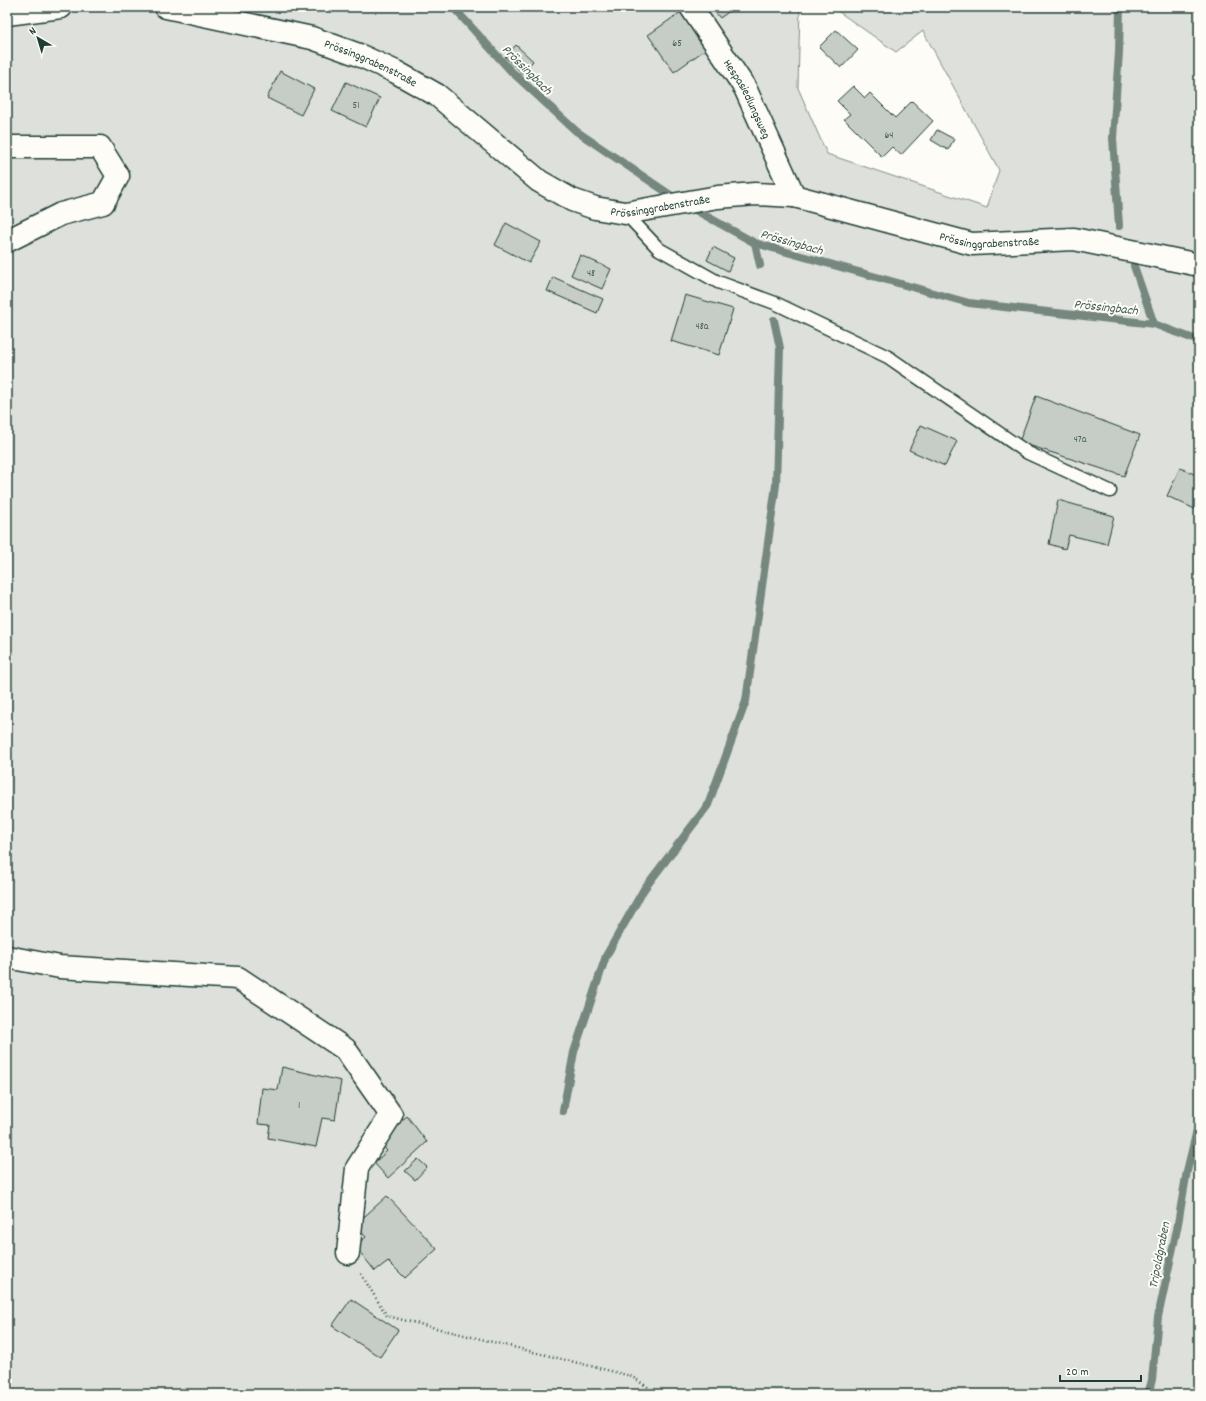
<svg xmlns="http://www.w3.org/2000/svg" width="1206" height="1401" font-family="Dekko,sans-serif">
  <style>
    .green { fill: #dde0db; stroke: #7e8e88 }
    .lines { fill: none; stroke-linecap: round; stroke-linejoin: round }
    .stream { stroke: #75877f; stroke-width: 8 }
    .building { fill: #c6cdc7; stroke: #1f3d34 }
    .service-casing { stroke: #1f3d34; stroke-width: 15 }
    .minor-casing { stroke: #1f3d34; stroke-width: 25 }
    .path { stroke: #1f3d34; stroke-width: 2.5; stroke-dasharray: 1 3; stroke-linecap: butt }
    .service { stroke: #fdfcf7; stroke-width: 12 }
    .minor { stroke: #fdfcf7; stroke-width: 22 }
    .labels { text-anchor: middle; stroke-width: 4; stroke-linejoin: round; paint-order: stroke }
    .number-label { font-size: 10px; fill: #496159 }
    .street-label { font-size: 12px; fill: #1f3d34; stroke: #fdfcf7 }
    .water-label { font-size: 13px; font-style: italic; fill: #435c53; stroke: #fdfcf7 }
  </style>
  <rect width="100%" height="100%" fill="#fdfcf7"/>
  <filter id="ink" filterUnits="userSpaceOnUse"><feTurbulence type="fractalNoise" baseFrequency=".025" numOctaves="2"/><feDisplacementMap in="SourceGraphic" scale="8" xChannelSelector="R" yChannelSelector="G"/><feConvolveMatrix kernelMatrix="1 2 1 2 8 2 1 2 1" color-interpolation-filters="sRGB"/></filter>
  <g filter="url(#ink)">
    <path class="green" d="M7,7H800L798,88L827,154L987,208L999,170L923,31L896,52L832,7H1199V1394H7Z"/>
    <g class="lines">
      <g class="stream">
        <path d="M453,7L511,71L576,131L678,200"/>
        <path d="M688,206L755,243L969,303L1154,324L1199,341"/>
        <path d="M1119,226L1113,138L1119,52L1120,7"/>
        <path d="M755,243L760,265"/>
        <path d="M1134,266L1154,324"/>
        <path d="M563,1111L574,1052L606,956L644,889L708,805L746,701L776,485L780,348L774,320"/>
        <path d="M1148,1394L1152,1380L1158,1317L1177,1229L1187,1171L1199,1122"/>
      </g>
    </g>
    <g class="building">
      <path d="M711,7H735L720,18Z"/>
      <path d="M681,12L706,49L674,72L648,35Z"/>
      <path d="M836,30L858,50L841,68L819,47Z"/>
      <path d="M516,45L533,61L522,73L505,57Z"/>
      <path d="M280,71L314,89L301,115L267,98Z"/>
      <path d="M346,82L380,98L366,127L332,111Z"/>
      <path d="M853,86L865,98L870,93L895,118L912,101L933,121L901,155L892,147L882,157L844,119L850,114L837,101Z"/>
      <path d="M937,130L954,139L948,150L931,140Z"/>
      <path d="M506,223L541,242L529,263L495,245Z"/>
      <path d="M713,247L734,258L728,271L707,260Z"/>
      <path d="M580,255L611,269L602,289L571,275Z"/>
      <path d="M553,277L603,299L597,313L547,291Z"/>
      <path d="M685,295L733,309L719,355L671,341Z"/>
      <path d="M1036,396L1140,435L1124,476L1019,442Z"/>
      <path d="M921,425L957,441L945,466L909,450Z"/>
      <path d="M1180,468L1199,476V511L1167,496Z"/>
      <path d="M1058,500L1114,516L1107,544L1069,535L1065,549L1049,544Z"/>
      <path d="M282,1067L341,1081L335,1120L322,1118L316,1147L268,1138L270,1125L258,1124L262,1088L278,1090Z"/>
      <path d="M407,1116L427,1142L388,1178L374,1163L387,1151L378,1140Z"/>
      <path d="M418,1159L427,1167L415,1180L405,1171Z"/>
      <path d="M387,1196L437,1249L405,1278L388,1261L375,1271L355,1246L366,1237L355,1225Z"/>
      <path d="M351,1299L398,1330L380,1357L332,1326Z"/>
    </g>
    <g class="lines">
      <g class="service-casing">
        <path id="service" d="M625,213L659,249L718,282L775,303L888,357L1028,453L1110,491"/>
      </g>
      <g class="minor-casing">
        <g id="minor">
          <path id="s1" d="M166,7L312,38L359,55L396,72L437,95L539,181L572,200L595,208L625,213L718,197L755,194L794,196L972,244L1074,239L1199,265"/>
          <path id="s2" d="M691,7L745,88L794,196"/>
          <path d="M7,14L61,7"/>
          <path d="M7,147H100L118,176L103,203L61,214L7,241"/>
          <path d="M7,957L60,967L238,978L345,1049L391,1115L357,1168L348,1253"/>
        </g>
      </g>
      <path class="path" d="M361,1274L387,1316L631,1376L658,1394"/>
      <use href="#service" class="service"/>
      <use href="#minor" class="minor"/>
    </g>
  </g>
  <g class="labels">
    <g class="number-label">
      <text x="677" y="46">65</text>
      <text x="356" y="108">51</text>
      <text x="889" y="138">64</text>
      <text x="591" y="276">48</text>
      <text x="702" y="329">48a</text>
      <text x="1080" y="442">47a</text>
      <text x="299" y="1108">1</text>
    </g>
    <g class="street-label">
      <text dy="4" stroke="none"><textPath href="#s1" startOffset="213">Prössinggrabenstraße</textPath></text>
      <text dy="4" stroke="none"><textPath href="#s2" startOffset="108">Hespasiedlungsweg</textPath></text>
      <text dy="4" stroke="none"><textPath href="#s1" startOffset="549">Prössinggrabenstraße</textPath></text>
      <text dy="4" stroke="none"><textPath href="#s1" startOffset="885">Prössinggrabenstraße</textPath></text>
    </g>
    <g class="water-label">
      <text transform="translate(528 69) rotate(45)" y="5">Prössingbach</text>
      <text transform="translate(792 241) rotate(16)" y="5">Prössingbach</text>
      <text transform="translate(1106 306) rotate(6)" y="5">Prössingbach</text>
      <text transform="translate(1158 1255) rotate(-79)" y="5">Tripoldgraben</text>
    </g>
  </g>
  <rect width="1206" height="1401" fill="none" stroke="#fdfcf7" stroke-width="24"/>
  <rect x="12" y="12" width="1182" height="1377" fill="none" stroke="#1f3d34" stroke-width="1.5" filter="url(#ink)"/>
  <g transform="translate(38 38) rotate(322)" stroke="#fdfcf7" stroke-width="3" paint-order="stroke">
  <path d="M0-3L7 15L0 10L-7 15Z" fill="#1f3d34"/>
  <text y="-6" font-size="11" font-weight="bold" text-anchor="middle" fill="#1f3d34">N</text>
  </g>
  <path d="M1060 1375v6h81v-6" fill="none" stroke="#1f3d34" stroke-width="2"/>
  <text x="1066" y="1375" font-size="12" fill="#1f3d34" stroke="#fdfcf7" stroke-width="3" paint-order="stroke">20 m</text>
</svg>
